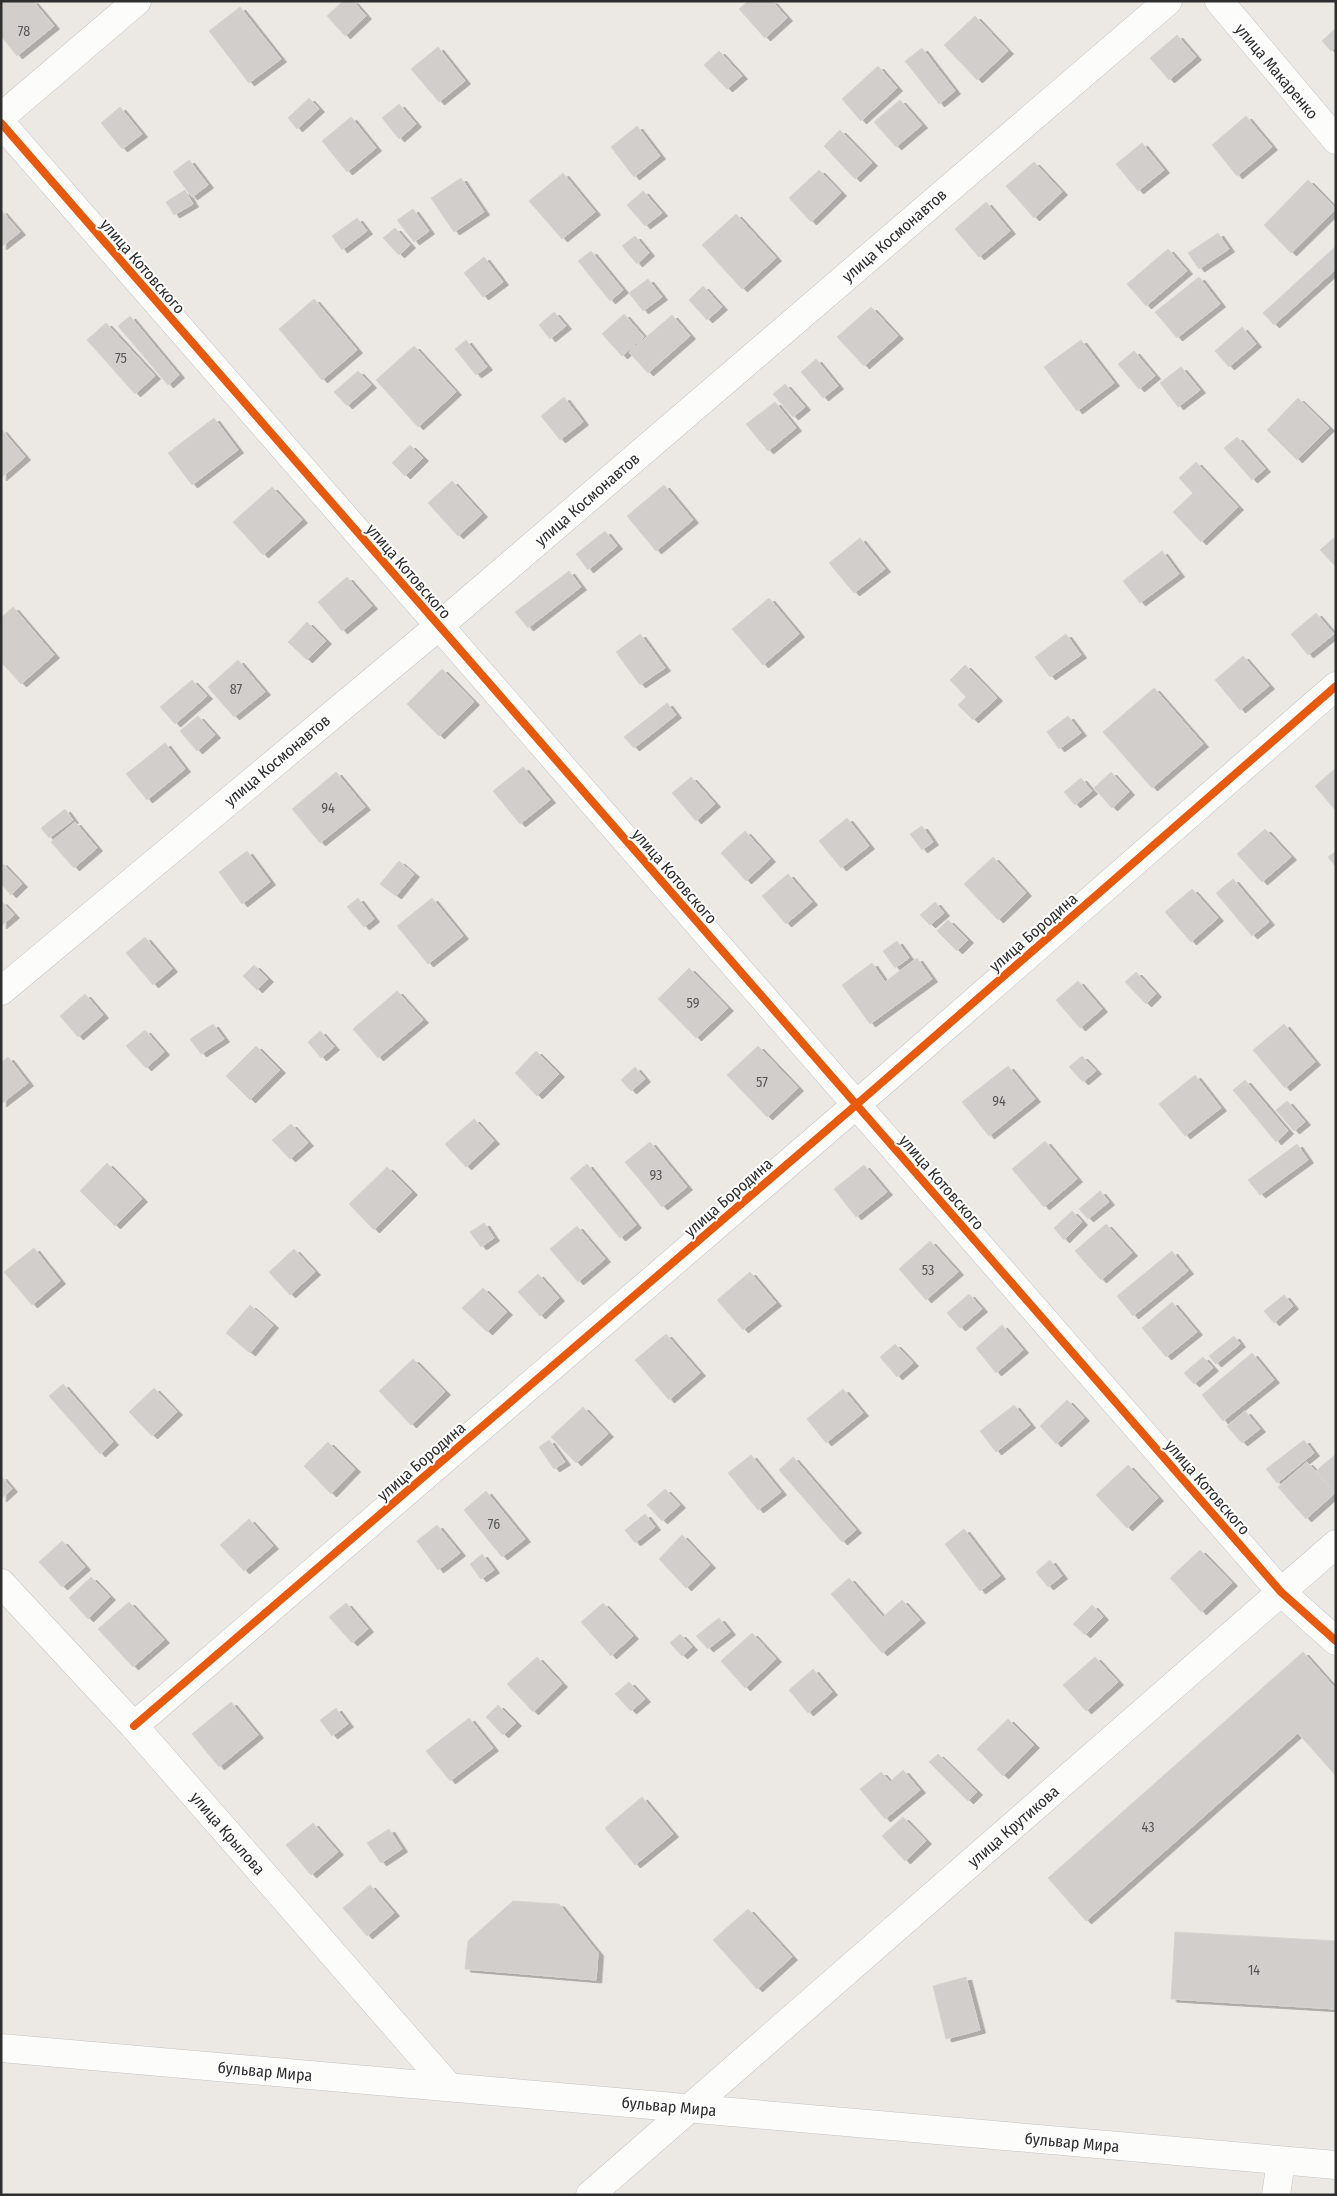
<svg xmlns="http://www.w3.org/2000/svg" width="1337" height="2196" font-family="'Fira Sans Condensed',sans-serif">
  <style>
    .building { fill: #d1cecb; stroke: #d7d4d0; filter: url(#shadow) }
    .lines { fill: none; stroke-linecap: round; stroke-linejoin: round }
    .minor-casing { stroke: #c5c4c5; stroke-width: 29 }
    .tertiary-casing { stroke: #c5c4c5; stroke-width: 29 }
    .secondary-casing { stroke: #c5c4c5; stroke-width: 29 }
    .minor { stroke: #fcfcfb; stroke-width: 28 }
    .tertiary { stroke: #fcfcfb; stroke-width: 28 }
    .secondary { stroke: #fcfcfb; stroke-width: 28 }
    .cycleway-casing { stroke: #fff; stroke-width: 11 }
    .cycleway { stroke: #e8590c; stroke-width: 8 }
    .labels { text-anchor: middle; stroke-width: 4; stroke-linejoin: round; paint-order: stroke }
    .number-label { font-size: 14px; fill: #585857 }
    .street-label { font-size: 16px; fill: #2e2e2e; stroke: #fff }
  </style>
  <defs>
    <filter id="shadow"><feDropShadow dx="5.5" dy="3" stdDeviation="0" flood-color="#0004"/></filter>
  </defs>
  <rect width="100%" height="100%" fill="#ece8e4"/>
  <g class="building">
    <path d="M1,1H33L54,26L17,56L1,36Z"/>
    <path d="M343,1H353L366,16L345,36L327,16Z"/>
    <path d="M748,1H772L787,18L765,38L739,9Z"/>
    <path d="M240,7L281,59L249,83L209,31Z"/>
    <path d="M975,16L1008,51L977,80L944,45Z"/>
    <path d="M1336,28V47L1331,51L1322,41Z"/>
    <path d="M1177,35L1196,57L1169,80L1150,58Z"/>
    <path d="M438,47L465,81L439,102L411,69Z"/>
    <path d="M922,48L955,91L939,104L905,61Z"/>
    <path d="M719,51L742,76L727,89L704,65Z"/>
    <path d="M878,66L897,88L861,121L842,99Z"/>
    <path d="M309,98L319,109L297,129L288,118Z"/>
    <path d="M900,100L922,125L896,147L874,122Z"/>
    <path d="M399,104L416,124L399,139L382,118Z"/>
    <path d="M120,107L142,134L122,149L101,123Z"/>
    <path d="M1246,116L1272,147L1237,176L1212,145Z"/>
    <path d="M351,117L376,148L347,172L322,141Z"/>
    <path d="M637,126L660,156L634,177L611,147Z"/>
    <path d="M840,130L872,163L855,179L824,146Z"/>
    <path d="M1142,143L1164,170L1138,191L1116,164Z"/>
    <path d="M189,160L208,185L192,197L173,172Z"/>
    <path d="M1034,162L1062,192L1034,218L1006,186Z"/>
    <path d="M819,170L841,193L811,222L789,198Z"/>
    <path d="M563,173L595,212L562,239L529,201Z"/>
    <path d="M461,178L484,212L454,232L431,198Z"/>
    <path d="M1308,180L1336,209L1291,253L1264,225Z"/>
    <path d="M185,190L193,204L174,215L166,202Z"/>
    <path d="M643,191L662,213L645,226L627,205Z"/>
    <path d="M986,202L1010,231L979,257L955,229Z"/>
    <path d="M413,209L429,231L414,242L397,220Z"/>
    <path d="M1,210L20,232L1,247Z"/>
    <path d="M736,214L776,258L742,289L702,245Z"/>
    <path d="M357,218L367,231L342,250L332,236Z"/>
    <path d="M395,228L410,245L399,255L383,238Z"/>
    <path d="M1218,233L1229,249L1199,269L1188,253Z"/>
    <path d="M635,236L649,253L637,264L622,246Z"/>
    <path d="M1336,246V269L1274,325L1263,313Z"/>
    <path d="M1168,249L1187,271L1146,306L1127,284Z"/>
    <path d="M591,251L623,290L610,301L578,261Z"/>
    <path d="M484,257L503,282L483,297L464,273Z"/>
    <path d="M1199,277L1220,304L1177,338L1155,312Z"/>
    <path d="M648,279L662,297L643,311L629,293Z"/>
    <path d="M703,286L722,307L707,320L689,300Z"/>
    <path d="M314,299L357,350L322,380L279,329Z"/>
    <path d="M871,307L898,336L864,366L837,337Z"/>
    <path d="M554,312L566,326L550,339L539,325Z"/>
    <path d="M624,314L644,337L622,356L602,334Z"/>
    <path d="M672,315L690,336L648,373L629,352Z"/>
    <path d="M130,316L179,375L168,385L118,326Z"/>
    <path d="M106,323L155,376L135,394L87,340Z"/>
    <path d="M1242,327L1256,344L1229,367L1215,351Z"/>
    <path d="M466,340L487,367L476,375L455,349Z"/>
    <path d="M1081,340L1114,383L1077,411L1044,367Z"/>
    <path d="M414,346L456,392L418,427L376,380Z"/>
    <path d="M1134,351L1155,376L1139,389L1118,364Z"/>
    <path d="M816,359L838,386L823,398L801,372Z"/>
    <path d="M1181,367L1200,390L1178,407L1160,383Z"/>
    <path d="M358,371L371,385L347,406L334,392Z"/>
    <path d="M785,384L805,407L793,417L773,394Z"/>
    <path d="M564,397L583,422L560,440L541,416Z"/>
    <path d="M1298,398L1329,428L1297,460L1267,430Z"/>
    <path d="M775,402L796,428L768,451L746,424Z"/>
    <path d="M214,418L238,450L192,485L168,453Z"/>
    <path d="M1,429L25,457L1,478Z"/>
    <path d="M1237,437L1265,469L1252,480L1224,448Z"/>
    <path d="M410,445L423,458L405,476L392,463Z"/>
    <path d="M1196,462L1238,507L1201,542L1173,512L1193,493L1179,478Z"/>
    <path d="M452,481L482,514L458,536L428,503Z"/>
    <path d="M664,485L693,520L656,551L627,516Z"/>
    <path d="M272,487L302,520L263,555L233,522Z"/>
    <path d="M605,531L617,546L588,570L576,554Z"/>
    <path d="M860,538L885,569L854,593L829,563Z"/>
    <path d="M1334,538L1336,540V567L1320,550Z"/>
    <path d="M1162,551L1179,574L1140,603L1123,581Z"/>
    <path d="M569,571L581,587L528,628L515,612Z"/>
    <path d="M347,577L372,606L342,631L318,602Z"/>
    <path d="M769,598L799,634L763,665L732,629Z"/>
    <path d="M13,607L54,655L21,684L1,662V618Z"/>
    <path d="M1316,613L1334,634L1308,655L1291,634Z"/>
    <path d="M307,622L326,641L307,660L288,642Z"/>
    <path d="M640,634L665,668L640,685L616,652Z"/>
    <path d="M1066,634L1081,655L1050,677L1035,657Z"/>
    <path d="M1243,656L1269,686L1240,710L1215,680Z"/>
    <path d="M238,660L265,692L234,717L208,687Z"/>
    <path d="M965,665L997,698L973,720L958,705L966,697L950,680Z"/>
    <path d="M442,669L474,702L439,736L407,704Z"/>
    <path d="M192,680L207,696L175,724L160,707Z"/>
    <path d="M1154,688L1203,744L1152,788L1103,732Z"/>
    <path d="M667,703L676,715L634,748L624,737Z"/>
    <path d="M198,716L215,735L197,751L180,731Z"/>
    <path d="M1068,716L1081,733L1059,749L1047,732Z"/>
    <path d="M165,743L185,769L147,800L126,774Z"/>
    <path d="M523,767L550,800L520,824L493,791Z"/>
    <path d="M1336,768V811L1315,786Z"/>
    <path d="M336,772L365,807L320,843L292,809Z"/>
    <path d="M1111,772L1129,792L1112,808L1094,788Z"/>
    <path d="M691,777L715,804L696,821L672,793Z"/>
    <path d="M1081,778L1092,791L1075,805L1064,792Z"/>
    <path d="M65,809L73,820L49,838L41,828Z"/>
    <path d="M847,818L869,846L841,868L819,841Z"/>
    <path d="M75,822L97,848L74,868L51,842Z"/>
    <path d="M922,826L933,842L922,850L910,834Z"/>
    <path d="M1265,829L1291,857L1262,882L1237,854Z"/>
    <path d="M745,831L770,859L746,881L721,853Z"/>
    <path d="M247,851L270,882L242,904L219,872Z"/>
    <path d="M1336,851V867L1328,857Z"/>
    <path d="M993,857L1026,893L998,920L964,884Z"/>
    <path d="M399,861L414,874L396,896L380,884Z"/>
    <path d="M1,862L22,884L11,895L1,884Z"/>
    <path d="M788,874L812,902L786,924L762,896Z"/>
    <path d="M1233,879L1269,922L1252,936L1216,893Z"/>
    <path d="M1192,889L1218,918L1191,942L1165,912Z"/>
    <path d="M358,898L374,919L364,927L347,907Z"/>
    <path d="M432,898L463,936L428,964L397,926Z"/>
    <path d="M1,901L14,915L1,926Z"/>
    <path d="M935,902L944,913L930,925L920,915Z"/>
    <path d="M948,920L968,940L957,951L937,931Z"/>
    <path d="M145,937L172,969L153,985L126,953Z"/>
    <path d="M897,941L909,958L895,968L883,951Z"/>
    <path d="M917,958L932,979L870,1024L842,985L872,963L885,982Z"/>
    <path d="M254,965L268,979L257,990L243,976Z"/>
    <path d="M689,968L728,1008L696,1038L658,999Z"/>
    <path d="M1136,972L1156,994L1146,1004L1125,982Z"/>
    <path d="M1078,981L1102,1009L1080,1028L1056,1000Z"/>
    <path d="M397,991L423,1020L378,1058L353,1029Z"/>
    <path d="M85,994L103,1015L78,1037L60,1016Z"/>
    <path d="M213,1024L224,1039L201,1054L190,1039Z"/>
    <path d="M1284,1024L1315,1062L1285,1088L1253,1050Z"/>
    <path d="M145,1030L164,1052L146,1068L126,1046Z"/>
    <path d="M320,1031L334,1047L321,1058L308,1042Z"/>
    <path d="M256,1046L280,1070L250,1100L226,1076Z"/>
    <path d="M758,1046L798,1088L767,1117L727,1075Z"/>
    <path d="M536,1051L559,1074L537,1096L515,1073Z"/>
    <path d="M1082,1056L1096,1071L1083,1082L1069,1067Z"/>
    <path d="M8,1057L28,1083L1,1104V1063Z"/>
    <path d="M1008,1066L1035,1099L989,1136L962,1102Z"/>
    <path d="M635,1067L645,1079L631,1091L621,1080Z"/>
    <path d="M1195,1075L1221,1108L1185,1136L1159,1104Z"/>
    <path d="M1245,1080L1288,1131L1276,1142L1233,1090Z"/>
    <path d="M1287,1101L1305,1122L1294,1131L1276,1110Z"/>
    <path d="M474,1119L494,1141L466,1167L445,1144Z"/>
    <path d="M291,1124L308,1143L290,1159L272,1140Z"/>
    <path d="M1045,1141L1077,1179L1044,1207L1012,1169Z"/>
    <path d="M650,1142L687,1187L662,1207L625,1162Z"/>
    <path d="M1297,1144L1308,1160L1260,1195L1248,1180Z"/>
    <path d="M107,1163L142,1199L115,1226L80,1191Z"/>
    <path d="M587,1164L636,1225L620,1238L570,1178Z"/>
    <path d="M864,1165L887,1192L856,1217L834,1189Z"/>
    <path d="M387,1167L412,1192L374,1230L349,1204Z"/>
    <path d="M1100,1191L1109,1202L1088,1219L1079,1209Z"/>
    <path d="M1072,1211L1082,1222L1064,1240L1054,1228Z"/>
    <path d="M484,1223L494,1238L481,1247L470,1232Z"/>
    <path d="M1106,1224L1132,1253L1101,1280L1075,1251Z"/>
    <path d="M577,1226L605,1259L578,1282L550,1249Z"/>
    <path d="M930,1241L958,1272L926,1300L899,1269Z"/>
    <path d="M34,1248L60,1281L32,1305L4,1272Z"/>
    <path d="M294,1249L315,1272L290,1295L269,1272Z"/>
    <path d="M1172,1251L1188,1271L1133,1316L1117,1296Z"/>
    <path d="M750,1272L776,1303L743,1330L717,1300Z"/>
    <path d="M538,1274L559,1298L540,1316L518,1292Z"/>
    <path d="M483,1288L507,1312L487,1332L462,1308Z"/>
    <path d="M969,1294L982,1309L960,1328L947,1313Z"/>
    <path d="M1284,1295L1293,1306L1274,1323L1264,1311Z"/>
    <path d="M1172,1302L1197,1332L1166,1357L1142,1328Z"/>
    <path d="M250,1305L273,1325L250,1353L226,1333Z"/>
    <path d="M1002,1325L1023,1350L996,1373L976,1348Z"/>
    <path d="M666,1334L700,1373L669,1400L635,1360Z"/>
    <path d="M1234,1336L1240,1344L1216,1364L1209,1356Z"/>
    <path d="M895,1344L913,1363L897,1377L880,1357Z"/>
    <path d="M1252,1353L1274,1380L1223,1421L1202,1395Z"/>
    <path d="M1203,1357L1213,1368L1194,1384L1184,1373Z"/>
    <path d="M413,1359L445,1392L411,1425L379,1391Z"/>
    <path d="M63,1384L113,1442L100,1454L49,1396Z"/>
    <path d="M154,1388L177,1412L152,1436L129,1412Z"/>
    <path d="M843,1389L863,1413L826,1443L807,1419Z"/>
    <path d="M1067,1400L1084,1418L1056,1444L1040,1426Z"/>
    <path d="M1014,1405L1030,1425L996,1452L980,1431Z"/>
    <path d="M583,1407L608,1434L576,1463L551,1437Z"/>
    <path d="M1245,1411L1260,1429L1242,1443L1227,1426Z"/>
    <path d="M549,1440L565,1462L554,1469L539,1447Z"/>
    <path d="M1304,1440L1314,1453L1277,1483L1266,1469Z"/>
    <path d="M328,1442L355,1469L331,1494L304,1466Z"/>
    <path d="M1336,1454V1490L1334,1492L1316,1471Z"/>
    <path d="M751,1455L781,1492L758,1510L728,1473Z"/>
    <path d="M793,1457L856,1530L842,1542L779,1470Z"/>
    <path d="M1307,1462L1335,1493L1306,1519L1278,1487Z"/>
    <path d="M1128,1465L1158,1498L1127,1528L1096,1495Z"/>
    <path d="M1,1476L12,1489L1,1499Z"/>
    <path d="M665,1489L680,1505L662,1521L647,1505Z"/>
    <path d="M486,1491L525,1539L502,1557L464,1510Z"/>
    <path d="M645,1514L655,1527L635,1543L625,1530Z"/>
    <path d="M249,1519L273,1546L244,1571L220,1545Z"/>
    <path d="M437,1525L460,1553L438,1570L417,1541Z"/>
    <path d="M964,1529L1000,1576L980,1591L945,1544Z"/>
    <path d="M682,1535L710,1565L686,1588L659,1559Z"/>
    <path d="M62,1541L85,1567L62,1587L39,1562Z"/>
    <path d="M1200,1550L1232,1583L1201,1612L1170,1578Z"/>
    <path d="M482,1554L494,1570L481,1579L470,1564Z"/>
    <path d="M1050,1560L1062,1576L1048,1587L1036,1572Z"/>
    <path d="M91,1577L110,1597L88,1619L69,1598Z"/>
    <path d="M849,1578L883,1617L902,1600L920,1620L882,1653L831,1594Z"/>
    <path d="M129,1602L164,1640L133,1667L98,1629Z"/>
    <path d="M346,1603L368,1629L352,1643L329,1617Z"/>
    <path d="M603,1603L633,1636L611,1656L581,1622Z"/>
    <path d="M1092,1605L1103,1617L1085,1635L1073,1624Z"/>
    <path d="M719,1618L730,1632L708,1649L696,1636Z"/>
    <path d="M752,1633L776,1659L745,1688L721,1661Z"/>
    <path d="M680,1634L692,1647L682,1656L670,1643Z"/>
    <path d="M1303,1652L1336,1689V1776L1298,1733L1086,1921L1048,1878Z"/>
    <path d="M537,1657L562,1684L533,1712L507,1684Z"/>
    <path d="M1095,1657L1118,1682L1086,1711L1063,1685Z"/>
    <path d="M813,1669L832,1692L808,1713L789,1690Z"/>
    <path d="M629,1682L645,1699L631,1711L615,1694Z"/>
    <path d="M231,1702L258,1735L219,1767L192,1734Z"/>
    <path d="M498,1705L516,1723L503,1735L486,1717Z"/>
    <path d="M336,1708L348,1724L332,1736L320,1720Z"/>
    <path d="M469,1718L493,1748L450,1781L426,1751Z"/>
    <path d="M1008,1719L1034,1745L1003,1776L977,1749Z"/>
    <path d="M938,1754L977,1792L968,1801L929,1762Z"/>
    <path d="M903,1770L920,1790L885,1819L860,1789L881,1772L890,1782Z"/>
    <path d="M642,1797L673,1834L635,1865L605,1828Z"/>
    <path d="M903,1817L926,1841L905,1861L882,1836Z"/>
    <path d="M313,1823L338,1852L311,1875L286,1845Z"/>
    <path d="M389,1829L402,1849L381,1863L367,1843Z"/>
    <path d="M370,1885L394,1913L367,1936L343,1908Z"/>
    <path d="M513,1901L559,1904L598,1953L596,1980L465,1969L468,1941Z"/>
    <path d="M748,1909L792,1957L757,1989L713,1940Z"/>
    <path d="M1175,1932L1336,1941V2009L1171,1999Z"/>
    <path d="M966,1977L980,2030L946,2039L933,1986Z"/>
  </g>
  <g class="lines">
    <g class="minor-casing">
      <g id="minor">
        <path d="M1,117L137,1"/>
        <path d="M1,123L1281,1592L1336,1641"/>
        <path d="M1,1583L134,1726L449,2087"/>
        <path d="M134,1726L856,1105L1336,686"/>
        <path d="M590,2195L1336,1544"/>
        <path d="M1276,2195L1281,2161"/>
      </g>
    </g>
    <g class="tertiary-casing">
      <g id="tertiary">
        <path d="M1219,1L1336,140"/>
        <path d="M1,991L439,626L1168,1"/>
      </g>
    </g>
    <g class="secondary-casing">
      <path id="secondary" d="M1,2048L1336,2165"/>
    </g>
    <use href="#minor" class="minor"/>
    <use href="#tertiary" class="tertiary"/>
    <use href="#secondary" class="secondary"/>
    <g class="cycleway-casing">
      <g id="cycleway">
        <path d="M1,123L1281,1592L1336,1641"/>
        <path d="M134,1726L856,1105L1336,686"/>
      </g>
    </g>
    <use href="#cycleway" class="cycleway"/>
  </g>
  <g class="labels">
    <g class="number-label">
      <text x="24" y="36">78</text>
      <text x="121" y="363">75</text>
      <text x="236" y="694">87</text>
      <text x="328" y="813">94</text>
      <text x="693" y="1008">59</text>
      <text x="762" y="1087">57</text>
      <text x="999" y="1106">94</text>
      <text x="656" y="1180">93</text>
      <text x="928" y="1275">53</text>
      <text x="494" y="1529">76</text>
      <text x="1148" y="1832">43</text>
      <text x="1254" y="1975">14</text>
    </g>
    <g class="street-label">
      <text transform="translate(1277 71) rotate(50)" y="6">улица Макаренко</text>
      <text transform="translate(894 235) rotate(-41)" y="6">улица Космонавтов</text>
      <text transform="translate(143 266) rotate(49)" y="6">улица Котовского</text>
      <text transform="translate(587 499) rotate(-41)" y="6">улица Космонавтов</text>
      <text transform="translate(409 571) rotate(49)" y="6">улица Котовского</text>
      <text transform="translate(277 760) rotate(-40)" y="6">улица Космонавтов</text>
      <text transform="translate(675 876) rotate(49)" y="6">улица Котовского</text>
      <text transform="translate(1033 932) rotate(-41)" y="6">улица Бородина</text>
      <text transform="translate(942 1182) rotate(49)" y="6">улица Котовского</text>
      <text transform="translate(728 1197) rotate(-41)" y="6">улица Бородина</text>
      <text transform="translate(421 1461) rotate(-41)" y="6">улица Бородина</text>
      <text transform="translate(1208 1487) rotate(49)" y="6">улица Котовского</text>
      <text transform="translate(1013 1826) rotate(-41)" y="6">улица Крутикова</text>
      <text transform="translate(228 1833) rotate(49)" y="6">улица Крылова</text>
      <text transform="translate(265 2071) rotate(5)" y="6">бульвар Мира</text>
      <text transform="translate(669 2106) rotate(5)" y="6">бульвар Мира</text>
      <text transform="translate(1072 2142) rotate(5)" y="6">бульвар Мира</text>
    </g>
  </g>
  <rect width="1337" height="2196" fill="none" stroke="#2e2e2e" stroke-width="5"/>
</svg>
